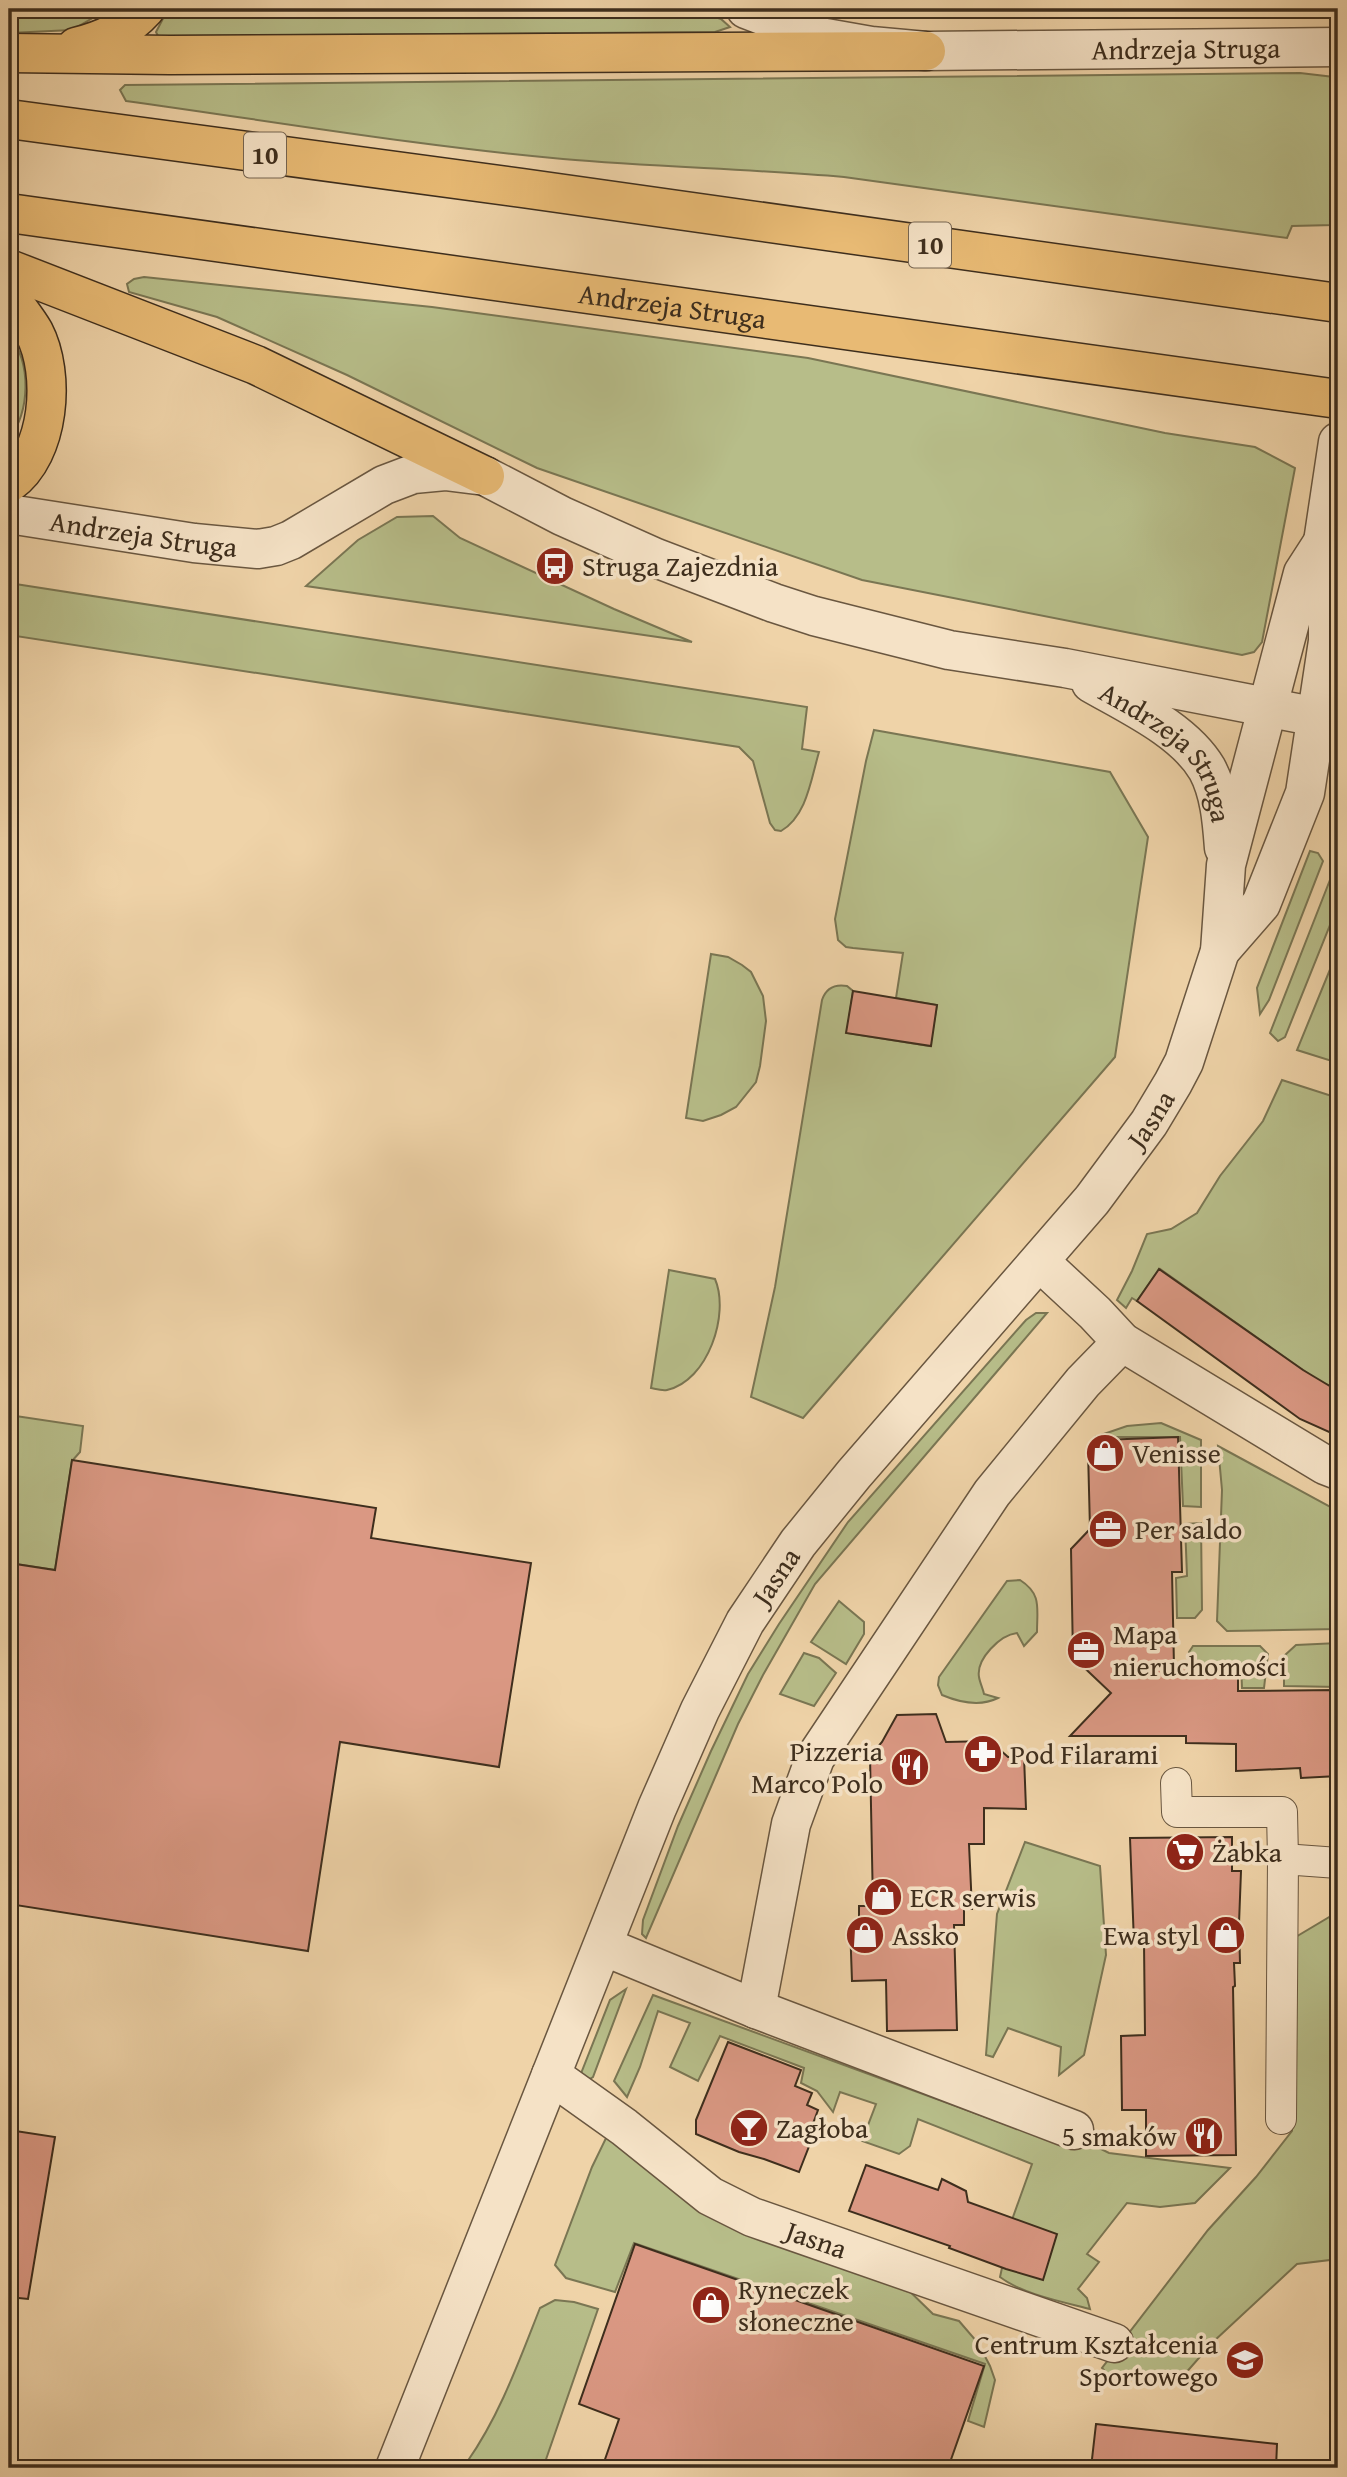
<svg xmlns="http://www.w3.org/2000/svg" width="1347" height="2477" font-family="'Gentium Book Plus',serif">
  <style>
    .green { fill: #b7bd89; stroke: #7a7653; stroke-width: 2 }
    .building { fill: #da9883; stroke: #3e2e1d; stroke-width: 2 }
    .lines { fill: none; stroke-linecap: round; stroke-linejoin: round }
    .pedestrian-casing { stroke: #6a5740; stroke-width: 32 }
    .minor-casing { stroke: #6a5740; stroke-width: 41 }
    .primary-casing { stroke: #3e2e1d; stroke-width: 41 }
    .pedestrian { stroke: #f5e2c6; stroke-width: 30 }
    .minor { stroke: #f5e2c6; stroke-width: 38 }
    .primary { stroke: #e8ba74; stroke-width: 38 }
    .labels { text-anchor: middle; stroke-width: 7; stroke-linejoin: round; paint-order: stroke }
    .shield { fill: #f5e2c6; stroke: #756450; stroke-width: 2 }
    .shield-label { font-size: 26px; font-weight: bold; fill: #3e2e1d }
    .street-label { font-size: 28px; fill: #3e2e1d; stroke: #f5e2c6 }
    .poi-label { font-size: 28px; fill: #3e2e1d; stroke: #f5e2c6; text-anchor: start }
  </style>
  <rect width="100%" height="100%" fill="#efd3a8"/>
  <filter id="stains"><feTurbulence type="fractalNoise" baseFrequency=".00286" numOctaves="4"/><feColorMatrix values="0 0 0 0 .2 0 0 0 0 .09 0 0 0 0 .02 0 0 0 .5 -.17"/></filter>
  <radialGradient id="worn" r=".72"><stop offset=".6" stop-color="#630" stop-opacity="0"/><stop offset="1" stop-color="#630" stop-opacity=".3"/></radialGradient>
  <g class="green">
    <path d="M9,9H108L72,30L9,33Z"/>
    <path d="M168,9H692L721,19L730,27L715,32L158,36L156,32Z"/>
    <path d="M1300,73L1334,77L1338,80V185L1333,225L1292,226L1287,238L844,177C750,169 656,167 563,159C417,146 271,121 126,101L120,90L125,85Z"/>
    <path d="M144,277L432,307L808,358L1165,433L1255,447L1295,468L1262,642L1254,652L1242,655L862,580L537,468L347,375L217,317L129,292L127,284L134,279Z"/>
    <path d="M9,335C32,363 30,411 9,439Z"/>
    <path d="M433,516L460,538L614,609L692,642L306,586L358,540L397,517Z"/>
    <path d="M9,583L807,707L802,749L819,752C811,779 807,816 781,831L775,830L770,823L753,761L739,747L9,635Z"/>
    <path d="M874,730L1110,772L1148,837L1115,1057L803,1418L751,1397L775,1287L822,1000C826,988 835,984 847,986L853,991L847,1033L930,1046L937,1005L896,998L903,953L853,948L846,947L838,940L835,919L866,761Z"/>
    <path d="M1310,851L1318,853L1323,861L1269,1000L1260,1014L1257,988Z"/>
    <path d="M1337,862L1338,905L1285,1037L1278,1041L1270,1033Z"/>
    <path d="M1338,950V1063L1297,1050Z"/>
    <path d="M711,954L728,957L742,965L751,972L763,996L766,1021L760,1066L756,1082L736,1107L721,1115L703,1121L686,1118Z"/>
    <path d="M1282,1080L1338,1098V1389L1320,1382L1160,1269L1137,1301L1132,1298L1126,1308L1117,1300L1132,1271L1147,1234L1171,1229L1197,1213L1220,1176L1263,1121Z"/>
    <path d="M669,1270L715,1279C730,1314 708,1381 667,1390C662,1391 656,1389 651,1388Z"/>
    <path d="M1036,1313H1047L815,1584L763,1675L738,1724L646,1938L642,1934L643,1920L678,1826L711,1751L748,1674L779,1624L848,1522L1026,1320Z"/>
    <path d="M9,1415L83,1426L80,1452L72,1461L55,1570L9,1563Z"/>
    <path d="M1161,1423L1201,1440V1507L1183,1506L1180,1437H1095L1127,1426Z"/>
    <path d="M1218,1446L1338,1511V1629L1227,1631L1217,1621L1222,1490Z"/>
    <path d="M1201,1523L1202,1610L1195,1618H1177L1176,1578L1187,1576L1185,1524Z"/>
    <path d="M1020,1580C1042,1594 1037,1608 1037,1632L1024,1646L1017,1633C1000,1635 976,1659 979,1677C980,1683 983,1689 984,1694L998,1698C980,1707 961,1703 942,1695L938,1685L939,1677L1007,1581Z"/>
    <path d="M839,1601L864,1622V1634L846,1664L811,1642Z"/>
    <path d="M1338,1643V1687L1284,1686V1656L1296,1645Z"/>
    <path d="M1193,1646H1260L1268,1654L1264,1688H1242L1241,1663L1189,1664V1652Z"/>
    <path d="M804,1653L819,1658L836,1673L814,1706L780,1694Z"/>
    <path d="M1025,1842L1100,1866L1106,1955L1084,2055L1059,2075L1061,2047L1008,2028L993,2057L986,2055L997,1914Z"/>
    <path d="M1331,1916L1334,2100L1338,2101V2259L1297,2264L1213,2342L1177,2383L1111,2378L1102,2368L1208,2230L1256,2177L1292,2131L1289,1941Z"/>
    <path d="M626,1989L593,2077L583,2083L580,2076L610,2000Z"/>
    <path d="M653,1995L1040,2137H1077L1109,2153L1230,2168L1195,2203L1160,2207L1127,2203L1087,2254L1099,2262L1078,2289L1087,2298L1090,2309C1063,2302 1022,2294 1000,2277L1013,2217L1032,2164L918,2119L910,2146L899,2154L862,2141L876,2104L840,2092L833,2112L817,2091L801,2083L804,2068L720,2036L698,2081L670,2067L690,2023L658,2011L640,2067L627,2097L614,2081Z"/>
    <path d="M607,2136L897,2279L933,2314L959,2321L978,2343L990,2366L995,2380L984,2427L968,2421L985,2364L634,2243L615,2292L566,2278L555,2265L592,2167Z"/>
    <path d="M555,2300L574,2302L598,2309L543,2468H468L467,2462C500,2415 519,2361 540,2308Z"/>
  </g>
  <g class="building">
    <path d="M853,991L937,1005L931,1046L846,1033Z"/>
    <path d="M1159,1269L1303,1370L1338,1391V1436L1300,1419L1137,1301Z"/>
    <path d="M1178,1437L1182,1572H1172L1174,1666L1238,1665V1691L1335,1690V1715H1338V1776L1301,1778L1300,1768L1236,1771V1744L1186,1743V1736H1070L1111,1693L1073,1657L1071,1549L1090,1529L1088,1451L1102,1440Z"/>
    <path d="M72,1460L376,1508L371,1538L531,1563L499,1767L340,1742L308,1951L9,1904V1563L55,1570Z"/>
    <path d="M936,1714L946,1742L990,1741L1008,1757L1024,1756L1026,1809L984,1808V1844H969L972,1909H964V1925H954L957,2030L887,2031L886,1980L852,1981L850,1924H859V1906H873L870,1756L882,1742L897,1715Z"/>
    <path d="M1232,1837V1871H1241L1239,1924L1240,1963H1234L1235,1986L1233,1987L1236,2155L1146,2156V2110H1122L1121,2036L1145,2035L1144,1943H1134L1130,1838Z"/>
    <path d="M728,2042L801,2070L795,2086L812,2093L807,2105L818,2110L811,2129L815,2131L799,2172L764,2159L739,2152L696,2134V2120Z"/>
    <path d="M9,2130L55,2137L28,2299L9,2297Z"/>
    <path d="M866,2165L938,2190L942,2179L966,2191L968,2202L1057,2234L1043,2280L1006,2269L949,2248L950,2246L849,2211Z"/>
    <path d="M635,2244L984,2366L948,2468H602L619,2419L579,2404Z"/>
    <path d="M1096,2424L1277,2444L1276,2468H1091Z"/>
  </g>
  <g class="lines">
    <g class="pedestrian-casing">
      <g id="pedestrian">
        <path d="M1176,1783L1177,1812H1282L1283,1859"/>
        <path d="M1281,2119L1283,1859L1338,1863"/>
      </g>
    </g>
    <g class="minor-casing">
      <g id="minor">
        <path id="s1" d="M746,9L820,37L871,46L926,51L1338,47"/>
        <path id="s2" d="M9,514L194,543L258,549L276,546L291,540L384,485L413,474L445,471L485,476L562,516L656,558L774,603L814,616L949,650L1065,668L1338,721"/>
        <path id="s3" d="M1091,683C1129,705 1184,730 1207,769C1220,793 1222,822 1224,848"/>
        <path d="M1220,951L1261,904L1305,793L1328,641V580L1323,542L1338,442"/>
        <path d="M1040,1262L1095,1313L1122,1342L1325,1465L1338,1470"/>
        <path d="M603,1946L756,2009L1074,2130"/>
        <path d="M756,2009L791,1824L815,1758L992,1493L1083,1382L1122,1342"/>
        <path id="s4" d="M551,2075L624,2127L710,2196L752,2217L1114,2343"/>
        <path id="s5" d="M395,2468L657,1808L700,1710L745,1622L798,1543L854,1474L1092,1200L1149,1123L1173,1083L1184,1062L1220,951L1226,865L1303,573L1323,542"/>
      </g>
    </g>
    <g class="primary-casing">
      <g id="primary">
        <path d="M76,47C104,40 126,30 145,9"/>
        <path d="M9,53L170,55L926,51"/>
        <path d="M9,119L522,188L1338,303"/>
        <path id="s6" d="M9,213L1338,399"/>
        <path d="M9,269L256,365L485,476"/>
        <path d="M9,296C17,308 27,320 34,332C56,374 50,454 9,483"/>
      </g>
    </g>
    <use href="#pedestrian" class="pedestrian"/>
    <use href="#minor" class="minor"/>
    <use href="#primary" class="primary"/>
  </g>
  <defs>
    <g id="bus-disc" transform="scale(2.0125)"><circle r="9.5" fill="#8f2418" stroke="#f5e2c6"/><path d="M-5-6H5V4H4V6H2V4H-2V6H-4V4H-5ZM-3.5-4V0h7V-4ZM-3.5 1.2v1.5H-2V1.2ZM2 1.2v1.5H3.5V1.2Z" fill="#fff"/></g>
    <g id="shop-disc" transform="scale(2.0125)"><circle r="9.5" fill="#8f2418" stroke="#f5e2c6"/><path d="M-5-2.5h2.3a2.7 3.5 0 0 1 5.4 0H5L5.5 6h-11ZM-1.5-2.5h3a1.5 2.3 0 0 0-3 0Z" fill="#fff"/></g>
    <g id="office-disc" transform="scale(2.0125)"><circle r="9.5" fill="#8f2418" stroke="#f5e2c6"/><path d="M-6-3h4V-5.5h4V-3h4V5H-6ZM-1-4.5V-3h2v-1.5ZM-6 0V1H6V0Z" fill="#fff"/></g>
    <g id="pharmacy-disc" transform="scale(2.0125)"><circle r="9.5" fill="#8f2418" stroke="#f5e2c6"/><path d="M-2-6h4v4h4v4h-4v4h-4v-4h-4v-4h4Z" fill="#fff"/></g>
    <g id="restaurant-disc" transform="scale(2.0125)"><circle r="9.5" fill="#8f2418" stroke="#f5e2c6"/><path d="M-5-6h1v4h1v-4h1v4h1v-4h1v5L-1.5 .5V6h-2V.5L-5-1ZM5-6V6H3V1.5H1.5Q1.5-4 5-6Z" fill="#fff"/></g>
    <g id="supermarket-disc" transform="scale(2.0125)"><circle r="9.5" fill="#8f2418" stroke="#f5e2c6"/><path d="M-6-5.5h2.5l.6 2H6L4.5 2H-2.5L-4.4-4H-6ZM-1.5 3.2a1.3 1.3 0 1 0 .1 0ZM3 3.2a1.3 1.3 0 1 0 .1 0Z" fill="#fff"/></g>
    <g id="bar-disc" transform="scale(2.0125)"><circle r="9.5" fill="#8f2418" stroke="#f5e2c6"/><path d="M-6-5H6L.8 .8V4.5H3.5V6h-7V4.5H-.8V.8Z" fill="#fff"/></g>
    <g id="school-disc" transform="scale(2.0125)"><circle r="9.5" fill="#8f2418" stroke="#f5e2c6"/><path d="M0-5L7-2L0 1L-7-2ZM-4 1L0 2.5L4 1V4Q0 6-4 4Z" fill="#fff"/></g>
  </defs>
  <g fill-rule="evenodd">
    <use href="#bus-disc" x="555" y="566"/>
    <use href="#shop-disc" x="1105" y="1453"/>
    <use href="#office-disc" x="1108" y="1529"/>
    <use href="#office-disc" x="1086" y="1650"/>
    <use href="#pharmacy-disc" x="983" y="1754"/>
    <use href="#restaurant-disc" x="910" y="1767"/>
    <use href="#supermarket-disc" x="1185" y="1852"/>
    <use href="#shop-disc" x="883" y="1897"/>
    <use href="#shop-disc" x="865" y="1935"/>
    <use href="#shop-disc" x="1226" y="1935"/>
    <use href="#bar-disc" x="749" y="2128"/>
    <use href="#restaurant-disc" x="1204" y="2136"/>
    <use href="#shop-disc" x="711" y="2305"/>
    <use href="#school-disc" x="1245" y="2360"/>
  </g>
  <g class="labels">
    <g class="shield">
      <rect x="244" y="132.5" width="42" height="45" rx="5"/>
      <rect x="909" y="222.5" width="42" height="45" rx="5"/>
    </g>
    <g class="shield-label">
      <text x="265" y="164">10</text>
      <text x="930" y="254">10</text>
    </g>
    <g class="street-label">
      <text dy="10" stroke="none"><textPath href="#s1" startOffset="446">Andrzeja Struga</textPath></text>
      <text dy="10" stroke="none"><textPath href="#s6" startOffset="670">Andrzeja Struga</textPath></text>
      <text dy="10" stroke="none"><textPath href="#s2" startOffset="136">Andrzeja Struga</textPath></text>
      <text dy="10" stroke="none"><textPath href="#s3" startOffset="107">Andrzeja Struga</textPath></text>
      <text dy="10" stroke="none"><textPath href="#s5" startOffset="1563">Jasna</textPath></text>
      <text dy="10" stroke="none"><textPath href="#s5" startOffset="971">Jasna</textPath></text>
      <text dy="10" stroke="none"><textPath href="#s4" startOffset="315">Jasna</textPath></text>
    </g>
    <g class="poi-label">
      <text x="582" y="576">Struga Zajezdnia</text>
      <text x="1132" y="1463">Venisse</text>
      <text x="1135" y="1539">Per saldo</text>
      <text x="1113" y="1644">Mapa<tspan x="1113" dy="32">nieruchomości</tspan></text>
      <text x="883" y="1761" text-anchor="end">Pizzeria<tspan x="883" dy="32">Marco Polo</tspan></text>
      <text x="1010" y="1764">Pod Filarami</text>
      <text x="1212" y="1862">Żabka</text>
      <text x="910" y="1907">ECR serwis</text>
      <text x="892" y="1945">Assko</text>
      <text x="1199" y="1945" text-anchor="end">Ewa styl</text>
      <text x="776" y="2138">Zagłoba</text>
      <text x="1177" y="2146" text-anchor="end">5 smaków</text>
      <text x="738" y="2299">Ryneczek<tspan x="738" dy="32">słoneczne</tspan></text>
      <text x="1218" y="2354" text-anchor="end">Centrum Kształcenia<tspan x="1218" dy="32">Sportowego</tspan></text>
    </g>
  </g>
  <rect width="1347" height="2477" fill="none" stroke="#efd3a8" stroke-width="35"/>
  <rect x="10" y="10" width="1326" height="2456" fill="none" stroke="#3e2e1d" stroke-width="3.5"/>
  <rect x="18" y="18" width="1312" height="2442" fill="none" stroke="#3e2e1d" stroke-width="2"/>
  <rect width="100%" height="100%" filter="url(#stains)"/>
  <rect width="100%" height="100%" fill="url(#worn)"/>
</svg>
